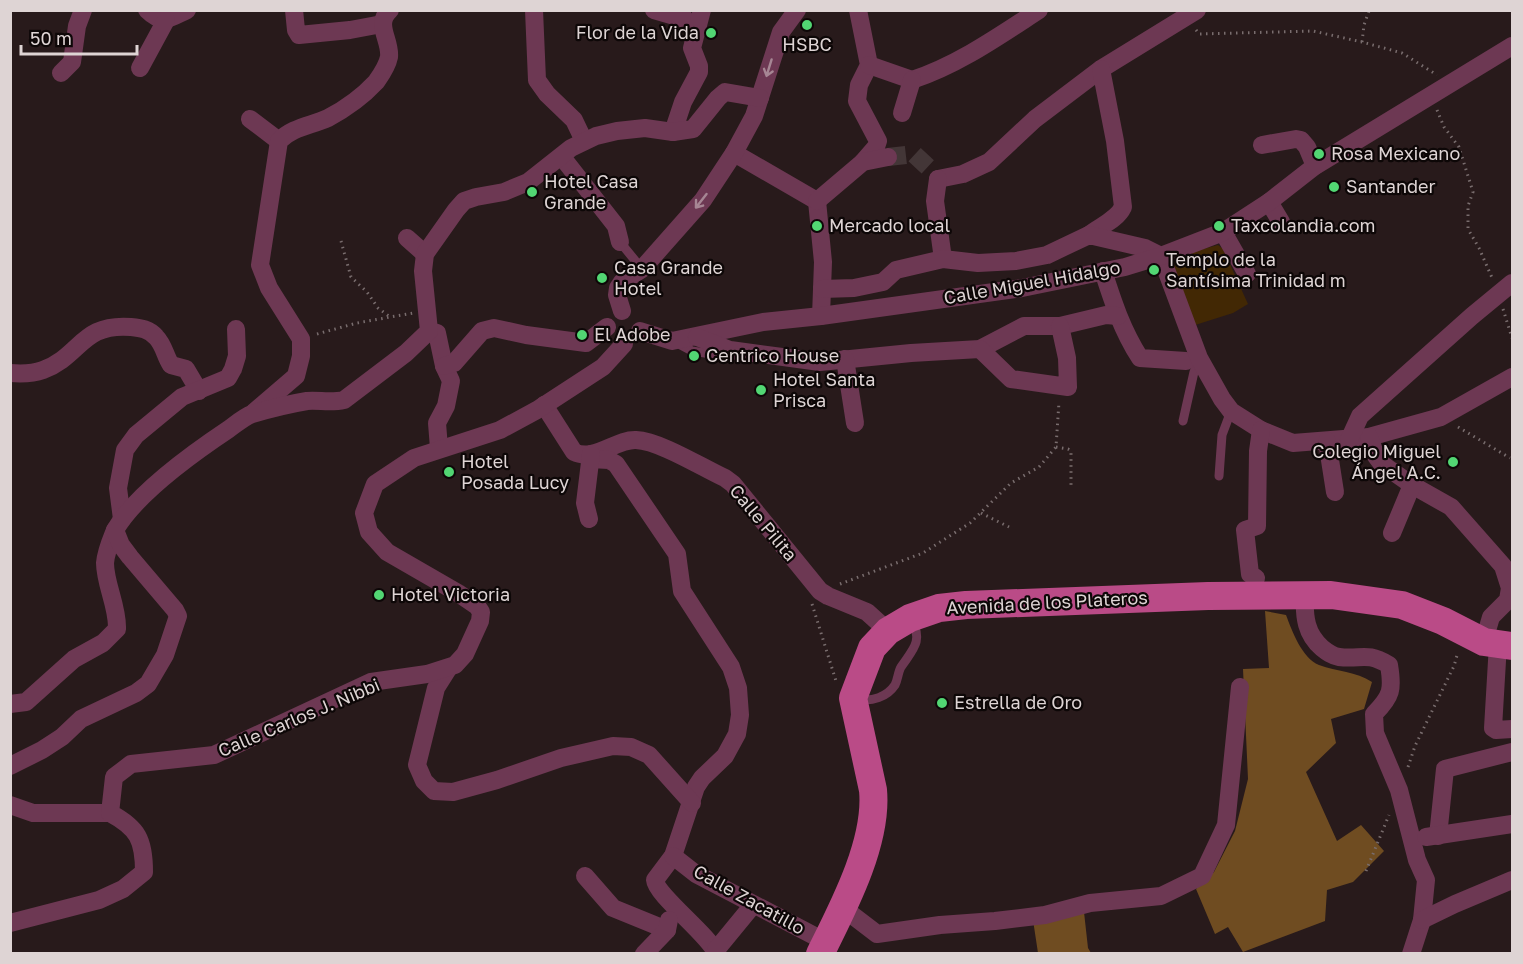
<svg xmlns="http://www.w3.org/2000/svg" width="1523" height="964" font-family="'Golos Text',sans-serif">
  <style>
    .green { fill: #422804 }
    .forest { fill: #6f4c21 }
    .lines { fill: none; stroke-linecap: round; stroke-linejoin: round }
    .street-tunnel { stroke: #433637; stroke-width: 18; stroke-dasharray: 18 9; stroke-linecap: butt }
    .path { stroke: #796d6e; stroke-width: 3; stroke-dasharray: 1.5 4.5; stroke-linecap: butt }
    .lane { stroke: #6d3853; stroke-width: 9 }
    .street { stroke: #6d3853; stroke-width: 18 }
    .primary { stroke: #ba4b87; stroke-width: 28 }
    .oneway { stroke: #a68694 }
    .poi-dot { fill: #52d673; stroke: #0d0707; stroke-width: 2 }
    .labels { text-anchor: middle; stroke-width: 4.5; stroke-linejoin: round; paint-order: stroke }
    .poi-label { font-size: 18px; fill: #ded4d4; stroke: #0d0707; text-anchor: start }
    .street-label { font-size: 18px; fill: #ded4d4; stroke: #0d0707 }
  </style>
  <rect width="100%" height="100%" fill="#281a1b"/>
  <path class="green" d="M1218,245L1223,249L1248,304L1233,313L1192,326L1162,260Z"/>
  <g class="forest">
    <path d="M1265,611L1286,615C1292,631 1302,658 1319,665C1337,672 1356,671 1372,682L1364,709L1331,719L1336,743L1306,772L1337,841L1361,825L1384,851L1353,882L1327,890L1325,921L1243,952L1228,927L1215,934L1196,889L1214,872L1235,831L1248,779L1243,669L1269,668Z"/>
    <path d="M1084,912L1088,948L1091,953H1038L1033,920Z"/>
  </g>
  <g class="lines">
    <path class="street-tunnel" d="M888,157L914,154L929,168"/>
    <g class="path">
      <path d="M1196,30L1199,34L1313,31L1362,42L1402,53L1437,75"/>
      <path d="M1362,42L1364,25L1369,11"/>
      <path d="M1437,110L1444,127L1459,147L1473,192L1468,206V229L1479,248L1493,280"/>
      <path d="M341,241L351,277L367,292L378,308L390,317"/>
      <path d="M1503,309L1512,338"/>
      <path d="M317,334L357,323L413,313"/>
      <path d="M1458,427L1510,458"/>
      <path d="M1056,447L1068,449L1071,451V488"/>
      <path d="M981,513L1009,527"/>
      <path d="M840,584L923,553L970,523L1011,483L1039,467L1056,447L1059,402"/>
      <path d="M812,604L836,681"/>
      <path d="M1408,767L1415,746L1454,666L1458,652"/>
      <path d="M1366,871L1389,815"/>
    </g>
    <g class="lane">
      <path d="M620,242L642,269"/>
      <path d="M677,343L692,351L724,356"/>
      <path d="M1183,421L1194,372L1199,359"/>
      <path d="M1219,476L1222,435L1231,411"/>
      <path d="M857,699C872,702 887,697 895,685C898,679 898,672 901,667C913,649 923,642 912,620"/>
    </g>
    <g class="street">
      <path d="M147,10C163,26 170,18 187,10"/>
      <path d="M294,10L296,30L299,35L350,30L382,24"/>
      <path d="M534,10L537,80L547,94L574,120L584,141"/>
      <path d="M654,10L685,19"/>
      <path d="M858,10L869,65L859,85L857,101L878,141L876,147L863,162"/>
      <path d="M869,65L912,80"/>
      <path d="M140,68L166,20"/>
      <path d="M61,73L72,62L77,26L83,10"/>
      <path d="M912,80C958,65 999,36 1039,10"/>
      <path d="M902,113L912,80"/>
      <path d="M250,119L279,141"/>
      <path d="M673,132L683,102L699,72V66L692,48L702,10"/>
      <path d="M1262,145L1296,139L1301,140L1307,147L1315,166"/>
      <path d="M734,153L817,201"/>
      <path d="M562,157L616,226L620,242"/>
      <path d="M938,179L963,174L989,162L1035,119L1101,69L1197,10"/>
      <path d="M938,179L935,201L943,259"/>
      <path d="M817,201L823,262L821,316"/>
      <path d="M817,201L863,162L888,157"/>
      <path d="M1269,202L1281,222"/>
      <path d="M1223,232L1247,274"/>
      <path d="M1089,235C1100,226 1117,220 1123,207L1115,141L1101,69"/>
      <path d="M407,238L425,254"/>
      <path d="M1103,271C1113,302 1122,330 1140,358L1186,361"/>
      <path d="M822,289L854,288L883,282L896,270L943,259L978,263L1016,261L1047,255L1089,235L1145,248L1161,256L1199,358L1222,399L1231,411L1261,430L1293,443L1369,437L1441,417L1512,377"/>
      <path d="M622,311L617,295L618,288L622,282L642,269L703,200L734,153L754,116L781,32L797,10"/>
      <path d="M429,331L437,333L444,366L451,381L446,406L437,423L439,448"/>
      <path d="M640,331L672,341L763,322L821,316L1022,288L1125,267L1161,256L1223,232L1269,202L1315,166L1512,46"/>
      <path d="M697,337L730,350L820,362L911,353L980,349L1024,326H1060L1106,315L1118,316"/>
      <path d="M980,349L1011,379L1068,387L1067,358L1060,326"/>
      <path d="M845,359L855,423"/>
      <path d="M444,366L454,363L482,331L494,328L526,335L586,343L607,327"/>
      <path d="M10,373C22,374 32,374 43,370C81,356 81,323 131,327C141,328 149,329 156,337C164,345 165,356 171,365L186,369L199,391"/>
      <path d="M544,405L574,452C594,462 616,439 636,440C660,441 703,468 725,478L733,484L820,591L828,596L867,612L888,631"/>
      <path d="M254,412L296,376L301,356V339L269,288L260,265L279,141C293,127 310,126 328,118C345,109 363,96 376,82C381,75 387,67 389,57C391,40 374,24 390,10"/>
      <path d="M1369,437L1376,456L1382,464L1412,485L1451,507L1503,566L1510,588L1508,600L1491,617L1486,634"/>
      <path d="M1349,440L1360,416L1472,316L1512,283"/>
      <path d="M1327,441L1335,492"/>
      <path d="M590,459L609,460L616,464L677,554L682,591L731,667L738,688L740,715L737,734L725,756L702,778L696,787L673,856L655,880C656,895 708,934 717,954"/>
      <path d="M122,519L118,488L125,450L136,435L182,397L228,378L233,369L237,356L236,329"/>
      <path d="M589,519L585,503L591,454"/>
      <path d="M1392,533L1412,485"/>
      <path d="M1256,578L1250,574L1245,530L1257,526L1258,451L1261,430"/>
      <path d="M1305,597C1304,617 1306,634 1322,648C1327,652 1332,656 1339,657C1362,660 1365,651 1389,665C1393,689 1392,696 1374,714L1375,733L1399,790L1417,860L1426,880L1422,920L1411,954"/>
      <path d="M1498,644L1493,728L1496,730L1512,729"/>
      <path d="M448,669L436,688L417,765L424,781L434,791L453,792L497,780L561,758L613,746L631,747L649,755L692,803"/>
      <path d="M10,704L26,702L74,659L103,643L117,629C118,607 105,584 105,563C106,551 111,540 115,530"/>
      <path d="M10,766L42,750L62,737L81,719L136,693L148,684L165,655L178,616L175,610L130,557L121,545L115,530C137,493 193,453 229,429C236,424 244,417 252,414C269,409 289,404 307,401C319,400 331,403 344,400L406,353L429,331L423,271L425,254L456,210L464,201L476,197L504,192L528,182L571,148L596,136L617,131L645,128L673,132L693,129L718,98L725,92L760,98"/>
      <path d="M10,805L33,813H110"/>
      <path d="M1438,836L1445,769L1512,752"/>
      <path d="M1426,837L1512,824"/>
      <path d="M673,856L696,874L826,942"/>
      <path d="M585,876L613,908L667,930"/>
      <path d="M843,908L877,934L940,925L995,921L1045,915L1090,903L1161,896L1202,876L1226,825L1240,687"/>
      <path d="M1422,920L1455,904L1512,880"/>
      <path d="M10,923L99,900L123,889L144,872C144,840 138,828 110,813L114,777L131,764L214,755L371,682L427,674L455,665L465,654L480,621L481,612L477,606L458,593L387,552L369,532L364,513L375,484L414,458L500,430L537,410L603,367L624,344"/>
      <path d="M716,950L753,905"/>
      <path d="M644,954L667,930L669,920"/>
    </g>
    <path class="primary" d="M820,954C843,908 878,842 873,790L853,698L872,648L888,631L910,618L939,608L966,605L1208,596L1331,595L1402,605L1443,621L1484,642L1512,646"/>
  </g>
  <defs><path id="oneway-shaft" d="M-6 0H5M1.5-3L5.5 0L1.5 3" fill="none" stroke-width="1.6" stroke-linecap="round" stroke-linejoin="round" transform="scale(1.5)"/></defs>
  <g class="oneway">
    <use href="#oneway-shaft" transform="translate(769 68) rotate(107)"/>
    <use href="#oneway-shaft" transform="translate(701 201) rotate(128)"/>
  </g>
  <g class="poi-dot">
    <circle cx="807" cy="25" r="6"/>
    <circle cx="711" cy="33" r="6"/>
    <circle cx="1319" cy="154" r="6"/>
    <circle cx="1334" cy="187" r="6"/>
    <circle cx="532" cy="192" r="6"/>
    <circle cx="817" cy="226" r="6"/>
    <circle cx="1219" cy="226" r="6"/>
    <circle cx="1154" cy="270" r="6"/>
    <circle cx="602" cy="278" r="6"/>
    <circle cx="582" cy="335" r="6"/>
    <circle cx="694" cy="356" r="6"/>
    <circle cx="761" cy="390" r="6"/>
    <circle cx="1453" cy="462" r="6"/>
    <circle cx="449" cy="472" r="6"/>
    <circle cx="379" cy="595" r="6"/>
    <circle cx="942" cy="703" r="6"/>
  </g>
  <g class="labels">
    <g class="poi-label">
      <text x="699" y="39" text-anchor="end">Flor de la Vida</text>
      <text x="807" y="51" text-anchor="middle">HSBC</text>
      <text x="1331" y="160">Rosa Mexicano</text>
      <text x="544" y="188">Hotel Casa<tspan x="544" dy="21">Grande</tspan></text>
      <text x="1346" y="193">Santander</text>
      <text x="829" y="232">Mercado local</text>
      <text x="1231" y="232">Taxcolandia.com</text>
      <text x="1166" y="266">Templo de la<tspan x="1166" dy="21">Santísima Trinidad m</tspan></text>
      <text x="614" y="274">Casa Grande<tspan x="614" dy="21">Hotel</tspan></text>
      <text x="594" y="341">El Adobe</text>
      <text x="706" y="362">Centrico House</text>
      <text x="773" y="386">Hotel Santa<tspan x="773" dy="21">Prisca</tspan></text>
      <text x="1441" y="458" text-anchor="end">Colegio Miguel<tspan x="1441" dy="21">Ángel A.C.</tspan></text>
      <text x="461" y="468">Hotel<tspan x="461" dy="21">Posada Lucy</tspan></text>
      <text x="391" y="601">Hotel Victoria</text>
      <text x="954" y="709">Estrella de Oro</text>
    </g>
    <g class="street-label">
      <text transform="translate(1032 283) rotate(-10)" y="6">Calle Miguel Hidalgo</text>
      <text transform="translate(763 523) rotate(50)" y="6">Calle Pilita</text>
      <text transform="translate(1047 603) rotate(-3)" y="6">Avenida de los Plateros</text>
      <text transform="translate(299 718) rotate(-23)" y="6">Calle Carlos J. Nibbi</text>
      <text transform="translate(749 900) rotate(29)" y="6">Calle Zacatillo</text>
    </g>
  </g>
  <rect width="1523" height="964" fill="none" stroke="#ded4d4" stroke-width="24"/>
  <path d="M21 45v9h116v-9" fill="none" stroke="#ded4d4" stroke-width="3"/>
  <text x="30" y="45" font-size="18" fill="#ded4d4" stroke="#0d0707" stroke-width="4.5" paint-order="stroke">50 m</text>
</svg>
